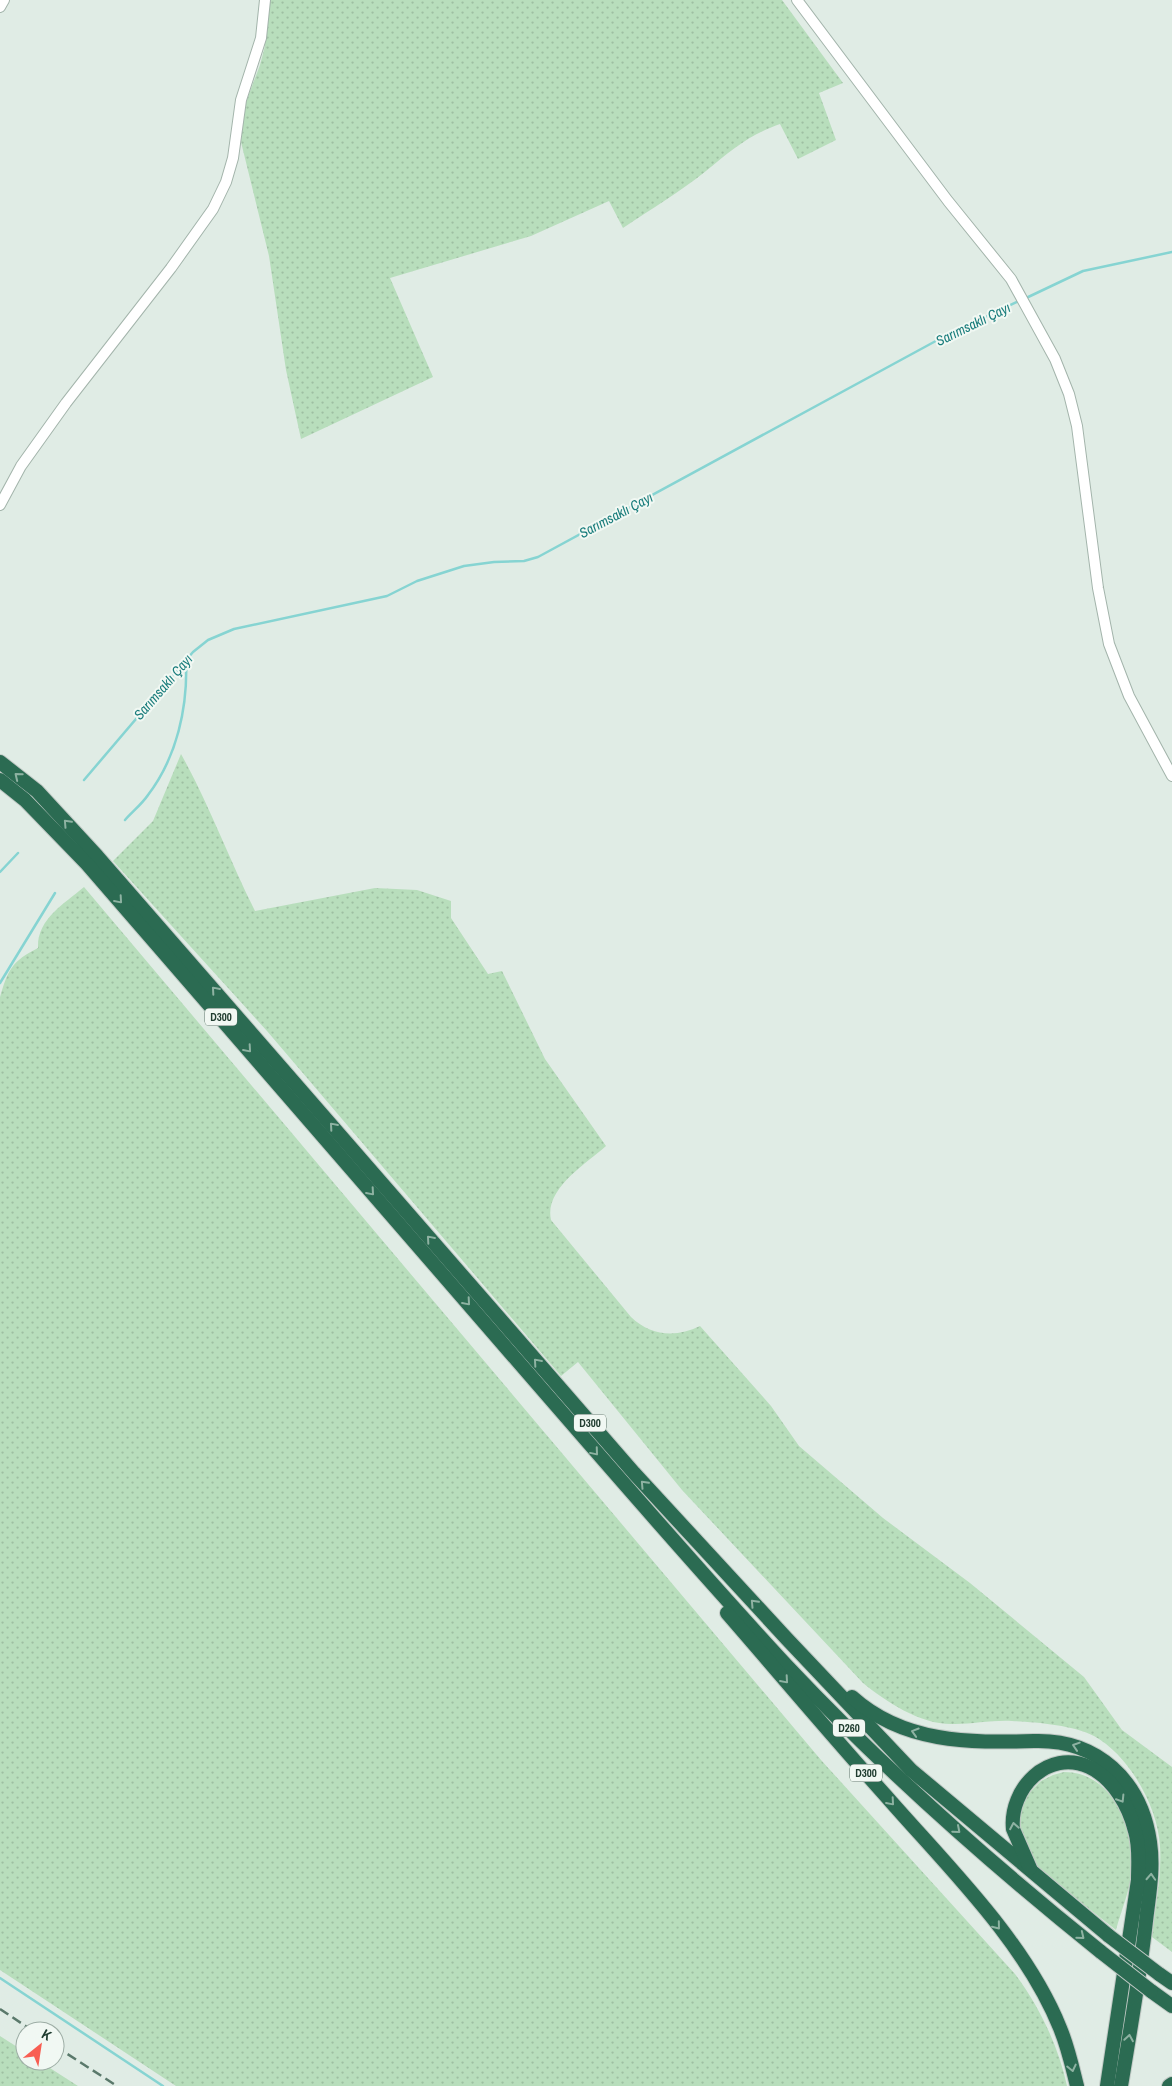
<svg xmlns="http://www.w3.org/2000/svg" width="1172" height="2086" font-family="'Archivo Narrow',sans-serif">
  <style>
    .green { fill: url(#green-dots) }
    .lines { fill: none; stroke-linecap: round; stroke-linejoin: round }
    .stream { stroke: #86d4d2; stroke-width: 2.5 }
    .minor-casing { stroke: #a3b4ab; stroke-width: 12 }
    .highway-casing { stroke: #c1c9c5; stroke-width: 16 }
    .minor { stroke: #fff; stroke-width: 10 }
    .highway { stroke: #2b6b52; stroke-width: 14 }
    .rail { stroke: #5a796b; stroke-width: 2.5; stroke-dasharray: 10 5; stroke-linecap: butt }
    .highway-bridge-casing { stroke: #c1c9c5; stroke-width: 16; stroke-linecap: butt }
    .highway-bridge { stroke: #2b6b52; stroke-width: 14 }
    .oneway { stroke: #8eb2a2 }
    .labels { text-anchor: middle; stroke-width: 4; stroke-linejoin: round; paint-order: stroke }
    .shield { fill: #f1f8f3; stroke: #5f756a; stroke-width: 1 }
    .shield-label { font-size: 11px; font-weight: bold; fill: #203d30 }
    .water-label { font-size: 14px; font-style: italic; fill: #187c7b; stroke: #f1f8f3 }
  </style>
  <defs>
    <pattern id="green-dots" width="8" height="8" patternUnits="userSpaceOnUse" patternTransform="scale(1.25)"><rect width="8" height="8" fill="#b8debc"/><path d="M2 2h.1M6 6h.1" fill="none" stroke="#9ebfa2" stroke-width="1.8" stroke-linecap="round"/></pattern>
  </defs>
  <rect width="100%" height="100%" fill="#e0ece5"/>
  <g class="green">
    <path d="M267,0H782L843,83L819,93L836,140L798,159L780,124C747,136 732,150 706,171C680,192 651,209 623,228L609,201L531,236L390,278L433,377L301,439L286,370L269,256L241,142L243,110L260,65L265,46Z"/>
    <path d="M181,754C209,804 229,859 255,911L375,888L417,890L451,901V918L488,974L502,971L545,1059L606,1146C586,1164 544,1189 551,1220L631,1317C651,1336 676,1338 700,1326L771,1406L799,1446L883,1518L970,1583L1084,1677L1122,1730L1172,1767V1952L1152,1937C1155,1907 1162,1876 1160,1846C1158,1807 1129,1755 1094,1736C1074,1725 1034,1722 1012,1721C992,1720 974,1724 955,1724C923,1726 886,1702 863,1683L682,1490L578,1362L561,1376L267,1031L113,861L153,821Z"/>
    <path d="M84,887L821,1760L1015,1974C1040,2008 1058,2045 1067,2086H176L0,1970V997C8,970 12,961 38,948C37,919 64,904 84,887Z"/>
    <path d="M1064,1772C1113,1772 1135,1829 1132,1871C1130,1890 1121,1911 1116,1930L1035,1866L1019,1839L1020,1809L1026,1796L1041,1781L1053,1775Z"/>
    <path d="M0,2036L25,2052V2061H39L78,2086H0Z"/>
  </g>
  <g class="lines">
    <g class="stream">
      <path d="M1024,299L1083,271L1172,252"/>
      <path d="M84,780L193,652L208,640L234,629L387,596L417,581L464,566L494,562L524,561L538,557L945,336L1019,301"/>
      <path d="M125,820C132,812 142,804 148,795C177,757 188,707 186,660"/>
      <path d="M0,872L18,853"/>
      <path d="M0,983L55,893"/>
      <path d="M0,1978L163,2086"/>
    </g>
    <g class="minor-casing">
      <g id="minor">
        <path d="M797,0L948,201L1011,279L1055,359L1069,394L1077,426L1098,588L1109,644L1129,696L1172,776"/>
        <path d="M0,7L4,0"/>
        <path d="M0,505L21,466L66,403L171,268L213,209L226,182L233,158L241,100L261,38L265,0"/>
      </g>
    </g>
    <g class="highway-casing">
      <g id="highway">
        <path d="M0,762L37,791L97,856L634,1473L787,1639L911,1770L1109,1936"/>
        <path d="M0,780L25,800L87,864C234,1033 381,1203 528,1373C613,1471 698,1570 786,1665C883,1768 990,1863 1101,1952"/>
        <path d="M727,1613C780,1674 832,1736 886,1796C947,1866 1025,1941 1060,2028C1068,2047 1072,2066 1077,2086"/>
        <path d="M852,1697C903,1743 969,1743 1034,1741C1097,1739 1141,1780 1150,1842C1154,1869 1149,1895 1146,1921C1140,1976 1130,2031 1121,2086"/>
        <path d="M1030,1868L1013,1829C1009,1789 1048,1748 1089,1767C1113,1778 1129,1806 1135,1831C1140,1847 1138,1864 1138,1880L1107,2086"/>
        <path d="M1159,1974L1172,1983"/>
        <path d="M1151,1991L1172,2006"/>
        <path d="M1169,2086L1172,2084"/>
      </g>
    </g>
    <use href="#minor" class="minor"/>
    <use href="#highway" class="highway"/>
    <g class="rail">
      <path d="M0,2009L33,2031"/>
      <path d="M55,2046L117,2086"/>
    </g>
    <g class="highway-bridge-casing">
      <g id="highway-bridge">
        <path d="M1109,1936L1159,1974"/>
        <path d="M1101,1952L1151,1991"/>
      </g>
    </g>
    <use href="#highway-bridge" class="highway-bridge"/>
  </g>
  <defs><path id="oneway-chevron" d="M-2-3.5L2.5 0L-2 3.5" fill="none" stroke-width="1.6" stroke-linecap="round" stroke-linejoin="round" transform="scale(1.25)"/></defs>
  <g class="oneway">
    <use href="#oneway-chevron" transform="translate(18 776) rotate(-141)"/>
    <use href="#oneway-chevron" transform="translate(67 823) rotate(-133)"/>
    <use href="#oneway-chevron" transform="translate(119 900) rotate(49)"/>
    <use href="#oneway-chevron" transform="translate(215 990) rotate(-131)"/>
    <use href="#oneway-chevron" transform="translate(248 1049) rotate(49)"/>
    <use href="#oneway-chevron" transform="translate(333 1126) rotate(-131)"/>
    <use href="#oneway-chevron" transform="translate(371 1192) rotate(49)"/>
    <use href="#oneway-chevron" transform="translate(430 1239) rotate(-131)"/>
    <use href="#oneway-chevron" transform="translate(467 1302) rotate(49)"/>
    <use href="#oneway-chevron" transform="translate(537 1362) rotate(-131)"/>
    <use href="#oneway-chevron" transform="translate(595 1452) rotate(50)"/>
    <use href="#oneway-chevron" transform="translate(644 1484) rotate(-133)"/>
    <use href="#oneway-chevron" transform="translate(754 1603) rotate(-133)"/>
    <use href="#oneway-chevron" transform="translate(785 1680) rotate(49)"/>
    <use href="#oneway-chevron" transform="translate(915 1732) rotate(-163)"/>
    <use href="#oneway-chevron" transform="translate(1076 1746) rotate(-162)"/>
    <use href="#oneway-chevron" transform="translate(1121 1799) rotate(58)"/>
    <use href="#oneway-chevron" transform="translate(891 1802) rotate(49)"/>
    <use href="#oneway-chevron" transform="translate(1014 1826) rotate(-100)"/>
    <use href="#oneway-chevron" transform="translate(957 1830) rotate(41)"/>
    <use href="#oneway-chevron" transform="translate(1151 1877) rotate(-87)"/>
    <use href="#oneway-chevron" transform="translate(997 1926) rotate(51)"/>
    <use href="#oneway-chevron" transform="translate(1081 1936) rotate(39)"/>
    <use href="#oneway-chevron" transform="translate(1129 2038) rotate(-81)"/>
    <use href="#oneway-chevron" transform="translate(1072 2068) rotate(77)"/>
  </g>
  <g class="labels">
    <g class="shield">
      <rect x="205" y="1008.5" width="32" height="17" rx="4"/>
      <rect x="574" y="1414.5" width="32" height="17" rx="4"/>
      <rect x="833" y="1719.5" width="32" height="17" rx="4"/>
      <rect x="850" y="1764.5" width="32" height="17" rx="4"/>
    </g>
    <g class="shield-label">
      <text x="221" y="1021">D300</text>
      <text x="590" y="1427">D300</text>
      <text x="849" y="1732">D260</text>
      <text x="866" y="1777">D300</text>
    </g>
    <g class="water-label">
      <text transform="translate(973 324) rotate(-26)" y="5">Sarımsaklı Çayı</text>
      <text transform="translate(616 515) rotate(-28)" y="5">Sarımsaklı Çayı</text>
      <text transform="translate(163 687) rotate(-49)" y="5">Sarımsaklı Çayı</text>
    </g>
  </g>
  <g transform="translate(40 2046) rotate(30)"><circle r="24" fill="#f1f8f3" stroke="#9dada5"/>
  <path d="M0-4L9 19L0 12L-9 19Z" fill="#f85e52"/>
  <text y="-8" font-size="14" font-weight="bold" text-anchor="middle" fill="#203d30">K</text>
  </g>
</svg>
